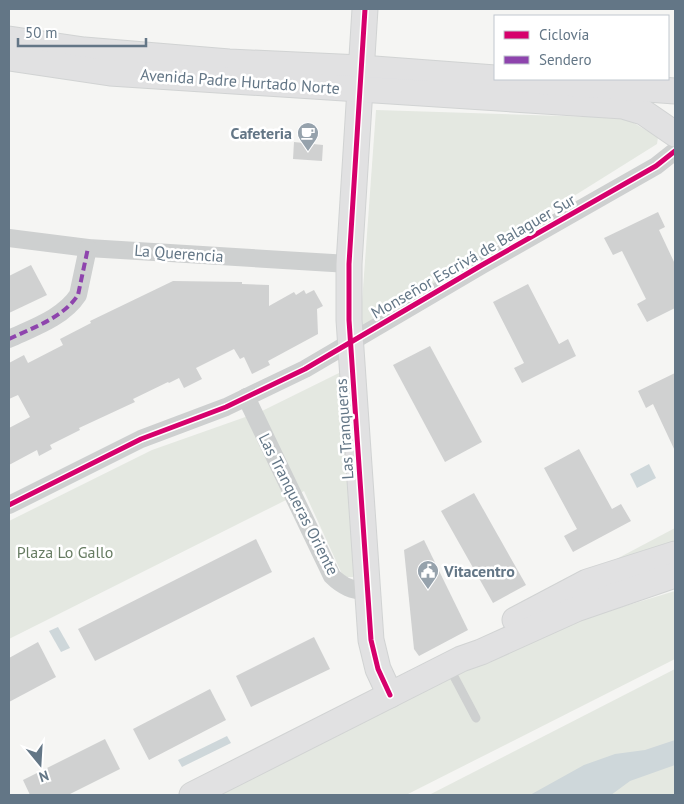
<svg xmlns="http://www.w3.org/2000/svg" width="684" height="804" font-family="'PT Sans',sans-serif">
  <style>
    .green { fill: #e4e8e1 }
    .water { fill: #ced7da }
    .building { fill: #d0d1d1 }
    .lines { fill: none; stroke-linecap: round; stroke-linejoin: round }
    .secondary-casing { stroke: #d1d3d3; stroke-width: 27 }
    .lane { stroke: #ced0d0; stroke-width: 9 }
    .street { stroke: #ced0d0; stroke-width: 18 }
    .secondary { stroke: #e1e1e2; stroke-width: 25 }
    .quiet { stroke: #8e44ad; stroke-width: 4; stroke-dasharray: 8 4; stroke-linecap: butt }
    .cycleway-casing { stroke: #fff; stroke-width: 8 }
    .cycleway { stroke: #d6006c; stroke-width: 5 }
    .labels { text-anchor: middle; stroke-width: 5; stroke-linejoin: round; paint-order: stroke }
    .street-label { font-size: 16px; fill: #637686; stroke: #fff }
    .poi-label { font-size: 16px; font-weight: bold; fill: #637686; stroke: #fff; text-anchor: end }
    .park-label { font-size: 16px; fill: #677c62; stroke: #fff }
  </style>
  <rect width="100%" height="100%" fill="#f5f5f3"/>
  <g class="green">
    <path d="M376,110L625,118L658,137L657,144L360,330Z"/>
    <path d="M343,371L357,573L353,577H347L342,574L304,491L9,639V521L152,450L262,411Z"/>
    <path d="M675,528V551L573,582Z"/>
    <path d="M675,591V659L406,795H216L537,635L625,606Z"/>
    <path d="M675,669V795H429Z"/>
  </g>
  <g class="water">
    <path d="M649,464L656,478L637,488L630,474Z"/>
    <path d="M58,627L70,648L61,652L49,631Z"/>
    <path d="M227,736L231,743L182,767L178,760Z"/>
    <path d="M675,740V765L630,781L611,795H530L584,765L615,754L645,750Z"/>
  </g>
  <g class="building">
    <path d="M294,142L323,145L322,161L293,159Z"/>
    <path d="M658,212L665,227L659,230L675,264V308L647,322L637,304L646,299L622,251L613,255L604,238Z"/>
    <path d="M31,265L47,295L9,313V276Z"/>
    <path d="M173,281L242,282V284L269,285V306L294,292L296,295L304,290L306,294L314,290L323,306L317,309L318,334L268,361L270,365L252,374L244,357L240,359L234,349L196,368L202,379L184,388L179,378L169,383L168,382L133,399L135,402L79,428L80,430L50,445L52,449L39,456L37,450L9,465V428L30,417L18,395L9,399V363L24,355L28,363L63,345L60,339L91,323L90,321Z"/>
    <path d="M528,284L559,344L568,339L576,356L522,383L514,368L524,363L493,302Z"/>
    <path d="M430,346L482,442L445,462L393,365Z"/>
    <path d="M675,373V451L653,404L646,408L638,391Z"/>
    <path d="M579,449L612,509L621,504L631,521L573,552L564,536L577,529L544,468Z"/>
    <path d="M474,493L526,585L493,603L441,511Z"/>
    <path d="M256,539L272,572L95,661L78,629Z"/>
    <path d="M424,540L468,630L419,656L414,649L404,550Z"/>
    <path d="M314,637L330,669L251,707L236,676Z"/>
    <path d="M38,642L56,677L9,702V658Z"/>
    <path d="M210,689L226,720L149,760L133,729Z"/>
    <path d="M105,739L120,769L68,795H30L23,780Z"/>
  </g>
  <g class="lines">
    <g class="secondary-casing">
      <g id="secondary">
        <path d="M365,9L349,264V320L371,640L378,669L390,695"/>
        <path d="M9,39L84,50L229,62L361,68L495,78"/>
        <path d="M9,58L110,73L623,106L643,112L675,134"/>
        <path d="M508,79L675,91"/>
        <path d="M515,620L587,582L675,554"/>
        <path d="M192,795L461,659L481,652L576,609L675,575"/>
      </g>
    </g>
    <path class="lane" d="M449,667L476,718"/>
    <g class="street">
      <path d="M9,238L88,248L349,264"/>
      <path d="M9,339C32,328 63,318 78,295L88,248"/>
      <path d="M246,397L332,576C343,587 352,590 368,592"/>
      <path d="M9,505L141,439L226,407L305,369L482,265L656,166L675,151"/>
    </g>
    <use href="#secondary" class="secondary"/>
    <path class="quiet" d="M9,339C32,328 63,318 78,295L88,248"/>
    <g class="cycleway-casing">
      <g id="cycleway">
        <path d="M365,9L349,264V320L371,640L378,669L390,695"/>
        <path d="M9,505L141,439L226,407L305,369L482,265L656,166L675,151"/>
      </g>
    </g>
    <use href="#cycleway" class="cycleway"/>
  </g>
  <defs>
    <g id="cafe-pin" transform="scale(1.125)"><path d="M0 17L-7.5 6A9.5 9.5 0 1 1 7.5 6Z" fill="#96a2ac" stroke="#fff"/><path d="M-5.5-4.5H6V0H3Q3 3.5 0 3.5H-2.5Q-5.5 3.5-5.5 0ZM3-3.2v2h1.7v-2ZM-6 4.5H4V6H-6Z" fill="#fff"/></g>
    <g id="civic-pin" transform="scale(1.125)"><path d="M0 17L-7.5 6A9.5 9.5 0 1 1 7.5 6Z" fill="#96a2ac" stroke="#fff"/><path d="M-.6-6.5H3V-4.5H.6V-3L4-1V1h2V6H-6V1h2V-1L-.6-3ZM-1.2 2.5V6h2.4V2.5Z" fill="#fff"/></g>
  </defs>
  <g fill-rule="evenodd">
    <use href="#cafe-pin" x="308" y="133"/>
    <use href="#civic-pin" x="428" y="571"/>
  </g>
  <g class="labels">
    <g class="street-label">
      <text transform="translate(240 81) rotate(4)" y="6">Avenida Padre Hurtado Norte</text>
      <text transform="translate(179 253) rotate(4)" y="6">La Querencia</text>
      <text transform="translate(473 256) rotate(-30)" y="6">Monseñor Escrivá de Balaguer Sur</text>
      <text transform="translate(344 429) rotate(-94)" y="6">Las Tranqueras</text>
      <text transform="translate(299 504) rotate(63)" y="6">Las Tranqueras Oriente</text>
    </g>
    <g class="poi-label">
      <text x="292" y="139">Cafeteria</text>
      <text x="444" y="577" text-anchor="start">Vitacentro</text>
    </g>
    <g class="park-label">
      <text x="65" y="558">Plaza Lo Gallo</text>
    </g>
  </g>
  <rect width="684" height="804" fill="none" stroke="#637686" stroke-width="20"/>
  <rect x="494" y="15" width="175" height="65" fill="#ffffff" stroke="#c1c8cf"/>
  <rect x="504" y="31" width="25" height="8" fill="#d6006c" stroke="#c1c8cf"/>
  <text x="539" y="40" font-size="15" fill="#637686">Ciclovía</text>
  <rect x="504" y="56" width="25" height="8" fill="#8e44ad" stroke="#c1c8cf"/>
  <text x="539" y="65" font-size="15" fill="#637686">Sendero</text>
  <g transform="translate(40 764) rotate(162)" stroke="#ffffff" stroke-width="4" paint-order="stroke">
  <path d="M0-4L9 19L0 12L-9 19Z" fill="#637686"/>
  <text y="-8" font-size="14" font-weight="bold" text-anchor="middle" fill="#637686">N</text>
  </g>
  <path d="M18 38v8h128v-8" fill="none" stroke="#637686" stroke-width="2.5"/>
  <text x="25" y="38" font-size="15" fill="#637686" stroke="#ffffff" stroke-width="4" paint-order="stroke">50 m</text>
</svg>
